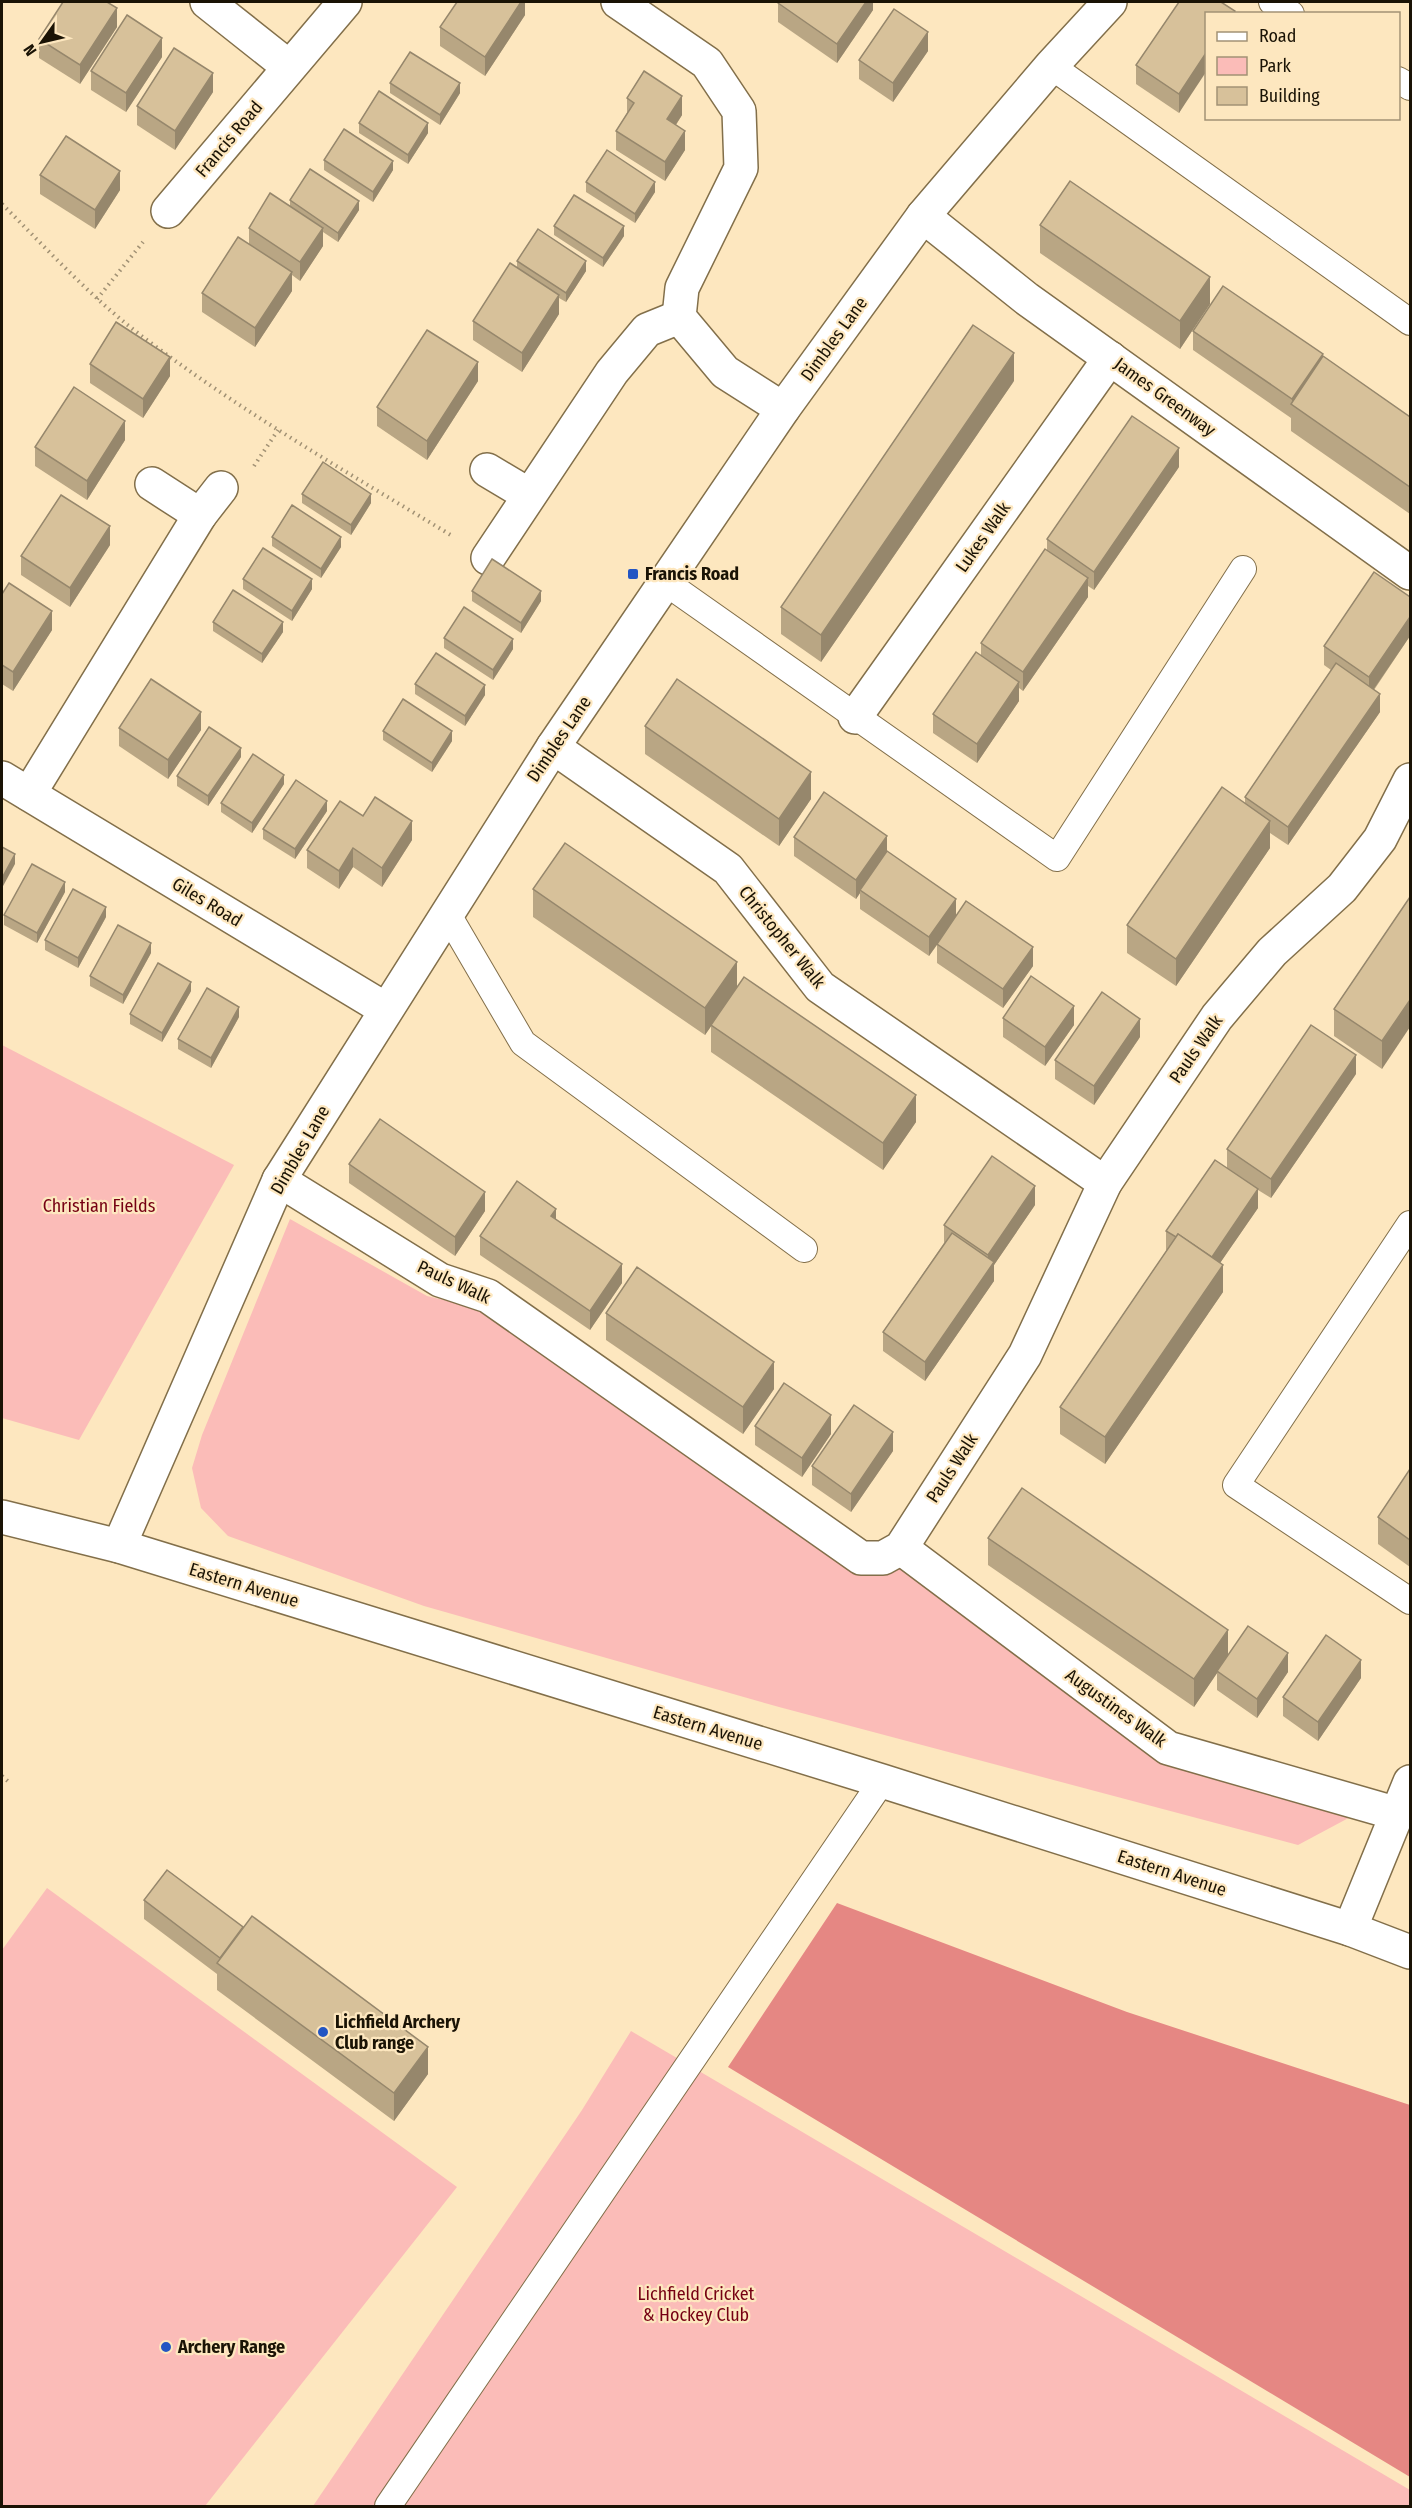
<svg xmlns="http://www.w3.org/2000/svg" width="1412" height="2508" font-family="'Fira Sans Condensed',sans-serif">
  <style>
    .green { fill: #fbbcb8 }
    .forest { fill: #e58783 }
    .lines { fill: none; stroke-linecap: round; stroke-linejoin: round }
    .lane-casing { stroke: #826f4a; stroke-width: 28 }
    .street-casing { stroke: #826f4a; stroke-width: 36 }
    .highway-casing { stroke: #826f4a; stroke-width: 36 }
    .path { stroke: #a19174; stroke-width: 4; stroke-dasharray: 1.5 4.5; stroke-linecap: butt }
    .lane { stroke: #fff; stroke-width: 26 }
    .street { stroke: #fff; stroke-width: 33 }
    .highway { stroke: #fff; stroke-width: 33 }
    .wall { fill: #b9a684 }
    .shaded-wall { fill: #96876c }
    .building { fill: #d7c19a; stroke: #96876c; stroke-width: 1.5 }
    .poi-dot { fill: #2355c3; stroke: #fde7bf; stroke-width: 2 }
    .labels { text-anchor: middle; stroke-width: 4.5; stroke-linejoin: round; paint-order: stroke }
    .street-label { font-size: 18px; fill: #1a1305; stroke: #fde7bf }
    .poi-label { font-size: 18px; font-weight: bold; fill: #1a1305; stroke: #fde7bf; text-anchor: start }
    .park-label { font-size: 18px; fill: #760013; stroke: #fde7bf }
  </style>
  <rect width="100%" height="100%" fill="#fde7bf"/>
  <g class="green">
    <path d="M2,1045L234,1165L79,1440L2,1418Z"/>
    <path d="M290,1219L427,1296L486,1310L856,1571L904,1563L1153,1757L1356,1814L1298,1845L779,1707L424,1606L228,1536L201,1508L192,1468L202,1435Z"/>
    <path d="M47,1888L457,2187L205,2506H2V1950Z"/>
    <path d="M631,2031L1410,2490V2506H313L582,2110Z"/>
  </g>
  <path class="forest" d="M837,1903L1127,2012L1410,2105V2477L728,2067Z"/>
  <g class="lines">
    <g class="lane-casing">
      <g id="lane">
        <path d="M1272,2L1291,14"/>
        <path d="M1051,66L1410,322"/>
        <path d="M1398,80L1410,87"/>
        <path d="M665,582L1057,858L1243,569"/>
        <path d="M447,913L523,1043L804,1249"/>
        <path d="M1410,1224L1236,1485L1410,1601"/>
        <path d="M388,2506L882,1781"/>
      </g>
    </g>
    <g class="street-casing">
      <g id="street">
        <path d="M207,2L289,67"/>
        <path d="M618,2L707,63L739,111L741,168L682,288L679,317L725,372L783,409"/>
        <path d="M168,211L345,2"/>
        <path d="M923,216L1027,299L1410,573"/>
        <path d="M487,470L529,495"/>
        <path d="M152,484L200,515"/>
        <path d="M488,558L612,372L647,330L679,317"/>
        <path d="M855,717L1110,358"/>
        <path d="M553,747L728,869L820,987L1105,1183"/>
        <path d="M2,778L385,1009"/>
        <path d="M29,794L200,515L221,488"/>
        <path d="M279,1180L440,1280L488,1296L861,1558H883L901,1548L1025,1355L1105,1183L1217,1017L1272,952L1342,888L1380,839L1410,780"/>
        <path d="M119,1546L279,1180L553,747L783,409L923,216L1051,66L1110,2"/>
        <path d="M901,1548L1168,1748L1398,1814"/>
        <path d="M1350,1929L1410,1782"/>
      </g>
    </g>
    <g class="highway-casing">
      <path id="highway" d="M2,1517L119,1546L882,1781L1350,1929L1410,1952"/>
    </g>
    <g class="path">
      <path d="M2,204C50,252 96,303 151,343C247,415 352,475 454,537"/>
      <path d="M97,299L143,242"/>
      <path d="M254,466L278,430"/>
      <path d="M2,1776L10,1783"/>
    </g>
    <use href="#lane" class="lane"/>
    <use href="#street" class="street"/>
    <use href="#highway" class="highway"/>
  </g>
  <g class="wall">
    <path d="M525,2V15L485,76L440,46V27Z"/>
    <path d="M873,2V10L837,63L778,22V3Z"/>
    <path d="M1235,14L1179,113L1136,84V65Z"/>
    <path d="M117,27L80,84L39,58V39Z"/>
    <path d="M928,51L893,102L859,79V60Z"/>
    <path d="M162,57L126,112L91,90V71Z"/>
    <path d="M390,83L460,93L440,125L390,93Z"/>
    <path d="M213,92L175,150L137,125V106Z"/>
    <path d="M627,98L682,115L676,125L685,150L665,181L616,150V131L627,113Z"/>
    <path d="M359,123L428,133L408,164L359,133Z"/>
    <path d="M324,160L393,170L373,202L324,170Z"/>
    <path d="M40,175L120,190L95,229L40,194Z"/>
    <path d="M586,182L655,192L635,223L586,192Z"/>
    <path d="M290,200L359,210L338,242L323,232V246L300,281L292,275V291L255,347L202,312V293L249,244V228L290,206Z"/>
    <path d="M1040,225L1210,304L1180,349L1040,253Z"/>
    <path d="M554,226L624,236L603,267L554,235Z"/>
    <path d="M517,261L586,271L566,302L559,298V314L522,372L473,340V321L517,267Z"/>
    <path d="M1193,331L1323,357L1410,417V514L1291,431V418L1193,350Z"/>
    <path d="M90,364L170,376L143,418L90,383Z"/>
    <path d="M478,381L427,460L377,426V407Z"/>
    <path d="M1014,381L821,662L781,634V607Z"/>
    <path d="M125,440L87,500L35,466V447Z"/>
    <path d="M1179,467L1094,590L1088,586V597L1023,691L1019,688V701L977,763L933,733V714L981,656V643L1047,551V539Z"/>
    <path d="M302,494L371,503L351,535L302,503Z"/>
    <path d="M272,537L341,547L321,578L272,546Z"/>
    <path d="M110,545L70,607L21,575V556Z"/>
    <path d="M243,579L312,589L292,621L243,589Z"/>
    <path d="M472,591L541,601L521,633L472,601Z"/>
    <path d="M2,594L52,630L13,691L2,684Z"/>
    <path d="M213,622L283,632L262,663L213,631Z"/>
    <path d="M1410,636L1374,690L1380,712L1288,845L1270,833V848L1176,986L1127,953V925L1245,803V797L1331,670L1324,665V646Z"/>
    <path d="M444,638L513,649L493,680L444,648Z"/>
    <path d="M415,684L485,695L465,726L415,694Z"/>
    <path d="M645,726L811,799L779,846L645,754Z"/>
    <path d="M119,728L201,730L168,779L119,746Z"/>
    <path d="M383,731L452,741L432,772L383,740Z"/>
    <path d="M241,757L208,806L177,786V776Z"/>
    <path d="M284,784L252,833L221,812V803Z"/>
    <path d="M327,811L295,859L263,839V829Z"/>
    <path d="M363,816L412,840L382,887L353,867L339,889L307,868V850Z"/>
    <path d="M794,837L887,851L956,916L1033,966L1003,1008L937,963V945L929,956L860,909V893L856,899L794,856Z"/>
    <path d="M533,889L737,987L916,1122L883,1170L711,1052V1026L705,1035L533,917Z"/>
    <path d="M65,892L37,943L4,925V915Z"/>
    <path d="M1410,897L1382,1069L1334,1036V1009Z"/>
    <path d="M106,917L78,968L45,950V940Z"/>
    <path d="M151,953L123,1004L90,986V976Z"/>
    <path d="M191,991L162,1042L130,1024V1014Z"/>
    <path d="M239,1017L211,1068L178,1049V1039Z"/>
    <path d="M1003,1018L1074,1025L1045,1066L1003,1037Z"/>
    <path d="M1140,1037L1094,1105L1055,1079V1060Z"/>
    <path d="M1356,1074L1271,1198L1258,1190V1208L1220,1263L1223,1292L1105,1464L1060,1434V1407L1167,1250H1166V1231L1227,1167V1149Z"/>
    <path d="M349,1164L485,1211L455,1256L349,1183Z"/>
    <path d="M1035,1205L994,1265V1281L925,1381L883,1351V1332L944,1243V1225Z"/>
    <path d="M556,1219L622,1283L590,1330L480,1255V1236Z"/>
    <path d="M606,1313L774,1389L743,1434L606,1340Z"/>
    <path d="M755,1426L831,1434L802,1477L755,1445Z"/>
    <path d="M893,1451L851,1512L812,1485V1466Z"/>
    <path d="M1410,1469V1567L1378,1544V1517Z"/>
    <path d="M988,1538L1228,1656L1288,1672L1257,1718L1217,1690V1673L1194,1707L988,1565Z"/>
    <path d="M1361,1678L1318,1741L1283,1716V1697Z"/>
    <path d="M144,1900L428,2074L394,2121L217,1990V1974L144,1919Z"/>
  </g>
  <g class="shaded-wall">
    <path d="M521,2H525V15L485,76V57Z"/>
    <path d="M866,2H873V10L837,63V44Z"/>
    <path d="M117,8V27L80,84V65Z"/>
    <path d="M928,32V51L893,102V83Z"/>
    <path d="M162,38V57L126,112V93Z"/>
    <path d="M1206,53V72L1179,113V94Z"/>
    <path d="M213,73V92L175,150V131Z"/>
    <path d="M460,83V93L440,125V115Z"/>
    <path d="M682,96V115L667,138V119Z"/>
    <path d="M428,123V133L408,164V155Z"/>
    <path d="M685,131V150L665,181V162Z"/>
    <path d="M393,161V170L373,202V192Z"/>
    <path d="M120,171V190L95,229V210Z"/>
    <path d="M655,182V192L635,223V214Z"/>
    <path d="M359,201V210L338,242V233Z"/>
    <path d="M624,226V236L603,267V258Z"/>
    <path d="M323,228V246L300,281V262Z"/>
    <path d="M586,261V271L566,302V293Z"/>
    <path d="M292,272V291L255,347V328Z"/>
    <path d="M1210,277V304L1180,349V321Z"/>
    <path d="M559,295V314L522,372V353Z"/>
    <path d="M1014,353V381L821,662V635Z"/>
    <path d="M1323,354V373L1292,405V399Z"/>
    <path d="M170,357V376L143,418V399Z"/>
    <path d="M478,362V381L427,460V441Z"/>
    <path d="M125,421V440L87,500V481Z"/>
    <path d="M1179,448V467L1094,590V572Z"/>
    <path d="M371,494V503L351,535V525Z"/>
    <path d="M110,526V545L70,607V588Z"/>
    <path d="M341,537V547L321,578V569Z"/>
    <path d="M1088,578V597L1023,691V672Z"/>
    <path d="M312,579V589L292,621V611Z"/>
    <path d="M541,591V601L521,633V623Z"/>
    <path d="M52,611V630L13,691V672Z"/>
    <path d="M1410,617V636L1369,696V677Z"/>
    <path d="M283,622V632L262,663V654Z"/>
    <path d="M513,639V649L493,680V670Z"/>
    <path d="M1019,682V701L977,763V744Z"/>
    <path d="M485,685V695L465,726V716Z"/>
    <path d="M1380,694V712L1288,845V827Z"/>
    <path d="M201,712V730L168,779V760Z"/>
    <path d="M452,731V741L432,772V763Z"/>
    <path d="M241,748V757L208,806V796Z"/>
    <path d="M811,772V799L779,846V819Z"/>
    <path d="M284,775V784L252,833V823Z"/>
    <path d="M327,801V811L295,859V849Z"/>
    <path d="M412,821V840L382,887V868Z"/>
    <path d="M1270,821V848L1176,986V959Z"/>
    <path d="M887,836V854L860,890V893L856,899V880Z"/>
    <path d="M353,848V867L339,889V871Z"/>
    <path d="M15,854V864L2,888V878Z"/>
    <path d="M65,882V892L37,943V933Z"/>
    <path d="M956,899V917L929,956V937Z"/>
    <path d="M106,907V917L78,968V958Z"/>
    <path d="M151,943V953L123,1004V995Z"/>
    <path d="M1033,947V966L1003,1008V989Z"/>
    <path d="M737,962V989L705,1035V1008Z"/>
    <path d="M191,982V991L162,1042V1033Z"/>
    <path d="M1410,1000V1027L1382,1069V1041Z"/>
    <path d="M1074,1006V1025L1045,1066V1047Z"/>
    <path d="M239,1007V1017L211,1068V1058Z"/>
    <path d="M1140,1019V1037L1094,1105V1086Z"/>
    <path d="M1356,1055V1074L1271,1198V1179Z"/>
    <path d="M916,1095V1122L883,1170V1143Z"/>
    <path d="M1035,1186V1205L994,1265V1281L925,1381V1362L988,1270V1255Z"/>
    <path d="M1258,1189V1208L1209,1279V1260Z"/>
    <path d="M485,1192V1211L455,1256V1237Z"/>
    <path d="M556,1209V1228L551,1216Z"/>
    <path d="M622,1264V1283L590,1330V1311Z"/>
    <path d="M1223,1265V1292L1105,1464V1437Z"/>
    <path d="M774,1362V1389L743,1434V1407Z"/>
    <path d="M831,1415V1434L802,1477V1458Z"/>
    <path d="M893,1432V1451L851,1512V1494Z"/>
    <path d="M1228,1630V1657L1194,1707V1679Z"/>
    <path d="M1288,1653V1672L1257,1718V1699Z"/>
    <path d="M1361,1660V1678L1318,1741V1722Z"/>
    <path d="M428,2047V2074L394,2121V2093Z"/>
  </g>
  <g class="building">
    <path d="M63,2H107L117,8L80,65L39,39Z"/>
    <path d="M457,2H521L485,57L440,27Z"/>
    <path d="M779,2H866L837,44L778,3Z"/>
    <path d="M1179,2H1221L1235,11L1234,14H1206V53L1179,94L1136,65Z"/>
    <path d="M894,9L928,32L893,83L859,60Z"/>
    <path d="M127,15L162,38L126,93L91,71Z"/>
    <path d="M174,48L213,73L175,131L137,106Z"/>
    <path d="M410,52L460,83L440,115L390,83Z"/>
    <path d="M644,71L682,96L667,119L685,131L665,162L616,131L634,103L627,98Z"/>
    <path d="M379,91L428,123L408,155L359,123Z"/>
    <path d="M344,129L393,161L373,192L324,160Z"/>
    <path d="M66,136L120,171L95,210L40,175Z"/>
    <path d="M607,150L655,182L635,214L586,182Z"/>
    <path d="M310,169L359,201L338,233L290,200Z"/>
    <path d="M1070,181L1210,277L1180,321L1040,225Z"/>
    <path d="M270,193L323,228L300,262L249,228Z"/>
    <path d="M574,195L624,226L603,258L554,226Z"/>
    <path d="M538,229L586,261L566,293L517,261Z"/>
    <path d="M238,237L292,272L255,328L202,293Z"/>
    <path d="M510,263L559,295L522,353L473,321Z"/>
    <path d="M1223,286L1323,354L1292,399L1193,331Z"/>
    <path d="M116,322L170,357L143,399L90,364Z"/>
    <path d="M973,325L1014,353L821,635L781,607Z"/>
    <path d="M427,330L478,362L427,441L377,407Z"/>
    <path d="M1323,356L1410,417V487L1291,404Z"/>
    <path d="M74,387L125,421L87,481L35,447Z"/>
    <path d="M1132,416L1179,448L1094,572L1047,539Z"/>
    <path d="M323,462L371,494L351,525L302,494Z"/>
    <path d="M61,495L110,526L70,588L21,556Z"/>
    <path d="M292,505L341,537L321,569L272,537Z"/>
    <path d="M263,548L312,579L292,611L243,579Z"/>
    <path d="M1045,549L1088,578L1023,672L981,643Z"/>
    <path d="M492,559L541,591L521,623L472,591Z"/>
    <path d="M1374,572L1410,597V617L1369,677L1324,646Z"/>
    <path d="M9,583L52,611L13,672L2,665V594Z"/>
    <path d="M233,590L283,622L262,654L213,622Z"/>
    <path d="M464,607L513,639L493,670L444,638Z"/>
    <path d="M976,652L1019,682L977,744L933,714Z"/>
    <path d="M436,653L485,685L465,716L415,684Z"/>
    <path d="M1336,663L1380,694L1288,827L1245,797Z"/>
    <path d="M151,679L201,712L168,760L119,728Z"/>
    <path d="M677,679L811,772L779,819L645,726Z"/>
    <path d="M403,699L452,731L432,763L383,731Z"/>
    <path d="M209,727L241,748L208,796L177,776Z"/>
    <path d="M253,754L284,775L252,823L221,803Z"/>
    <path d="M296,780L327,801L295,849L263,829Z"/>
    <path d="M1222,787L1270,821L1176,959L1127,925Z"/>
    <path d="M824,792L887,836L856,880L794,837Z"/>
    <path d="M375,797L412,821L382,868L353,848L339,871L307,850L340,801L363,816Z"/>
    <path d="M565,843L737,962L705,1008L533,889Z"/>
    <path d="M2,847L15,854L2,878Z"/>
    <path d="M887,851L956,899L929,937L860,890Z"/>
    <path d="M32,864L65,882L37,933L4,915Z"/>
    <path d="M73,889L106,907L78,958L45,940Z"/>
    <path d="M1410,897V1000L1382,1041L1334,1009Z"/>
    <path d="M966,901L1033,947L1003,989L937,944Z"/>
    <path d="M118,925L151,943L123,995L90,976Z"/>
    <path d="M158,963L191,982L162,1033L130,1014Z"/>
    <path d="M1031,976L1074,1006L1045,1047L1003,1018Z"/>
    <path d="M744,977L916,1095L883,1143L711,1025Z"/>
    <path d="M207,988L239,1007L211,1058L178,1039Z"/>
    <path d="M1102,992L1140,1019L1094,1086L1055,1060Z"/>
    <path d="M1311,1025L1356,1055L1271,1179L1227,1149Z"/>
    <path d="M380,1119L485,1192L455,1237L349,1164Z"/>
    <path d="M992,1156L1035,1186L988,1255L944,1225Z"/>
    <path d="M1215,1160L1258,1189L1212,1257L1178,1234L1176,1237L1166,1231Z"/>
    <path d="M517,1181L556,1209L551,1216L622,1264L590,1311L480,1236Z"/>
    <path d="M952,1233L994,1262L925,1362L883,1332Z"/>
    <path d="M1178,1234L1223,1265L1105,1437L1060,1407Z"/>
    <path d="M637,1267L774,1362L743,1407L606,1313Z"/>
    <path d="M784,1383L831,1415L802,1458L755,1426Z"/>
    <path d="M854,1405L893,1432L851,1494L812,1466Z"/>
    <path d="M1410,1469V1540L1378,1517Z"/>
    <path d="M1022,1488L1228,1630L1194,1679L988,1538Z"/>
    <path d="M1248,1626L1288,1653L1257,1699L1217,1671Z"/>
    <path d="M1326,1635L1361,1660L1318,1722L1283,1697Z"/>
    <path d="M167,1870L243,1927L220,1958L144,1900Z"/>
    <path d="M252,1916L428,2047L394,2093L217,1963Z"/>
  </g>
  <g class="poi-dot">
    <rect x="627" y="568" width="12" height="12" rx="3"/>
    <circle cx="323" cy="2032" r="6"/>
    <circle cx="166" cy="2347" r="6"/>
  </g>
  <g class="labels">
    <g class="street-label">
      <text transform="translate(229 139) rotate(-50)" y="6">Francis Road</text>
      <text transform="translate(834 339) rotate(-54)" y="6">Dimbles Lane</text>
      <text transform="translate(1165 397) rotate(36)" y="6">James Greenway</text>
      <text transform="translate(983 537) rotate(-55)" y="6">Lukes Walk</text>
      <text transform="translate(559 739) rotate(-56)" y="6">Dimbles Lane</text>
      <text transform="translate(207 902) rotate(31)" y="6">Giles Road</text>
      <text transform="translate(782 937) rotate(51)" y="6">Christopher Walk</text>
      <text transform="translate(1196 1049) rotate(-55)" y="6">Pauls Walk</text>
      <text transform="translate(300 1150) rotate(-60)" y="6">Dimbles Lane</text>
      <text transform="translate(454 1282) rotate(25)" y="6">Pauls Walk</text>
      <text transform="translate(952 1468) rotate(-57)" y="6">Pauls Walk</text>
      <text transform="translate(244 1585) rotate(17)" y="6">Eastern Avenue</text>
      <text transform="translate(1116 1708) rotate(36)" y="6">Augustines Walk</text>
      <text transform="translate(708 1728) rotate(17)" y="6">Eastern Avenue</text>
      <text transform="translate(1172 1873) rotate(18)" y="6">Eastern Avenue</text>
    </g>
    <g class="poi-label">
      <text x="645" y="580">Francis Road</text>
      <text x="335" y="2028">Lichfield Archery<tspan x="335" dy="21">Club range</tspan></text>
      <text x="178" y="2353">Archery Range</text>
    </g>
    <g class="park-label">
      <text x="99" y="1212">Christian Fields</text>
      <text x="696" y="2300">Lichfield Cricket<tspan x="696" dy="21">&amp; Hockey Club</tspan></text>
    </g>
  </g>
  <rect width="1412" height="2508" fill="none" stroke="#1a1305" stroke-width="6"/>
  <rect x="1205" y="12" width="195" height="108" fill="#fde7bf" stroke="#a29275" stroke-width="1.5"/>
  <rect x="1217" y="32" width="30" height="9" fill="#ffffff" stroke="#a29275" stroke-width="1.5"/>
  <text x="1259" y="42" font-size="18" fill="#1a1305">Road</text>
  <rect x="1217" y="57" width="30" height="18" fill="#fbbcb8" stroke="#a29275" stroke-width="1.5"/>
  <text x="1259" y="72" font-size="18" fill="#1a1305">Park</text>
  <rect x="1217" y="87" width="30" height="18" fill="#d7c19a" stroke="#a29275" stroke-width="1.5"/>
  <text x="1259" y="102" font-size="18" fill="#1a1305">Building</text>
  <g transform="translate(42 42) rotate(236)" stroke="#fde7bf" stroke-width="4.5" paint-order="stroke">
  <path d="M0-4.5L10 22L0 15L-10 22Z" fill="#1a1305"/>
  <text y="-9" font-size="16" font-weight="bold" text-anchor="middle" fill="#1a1305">N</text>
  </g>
</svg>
